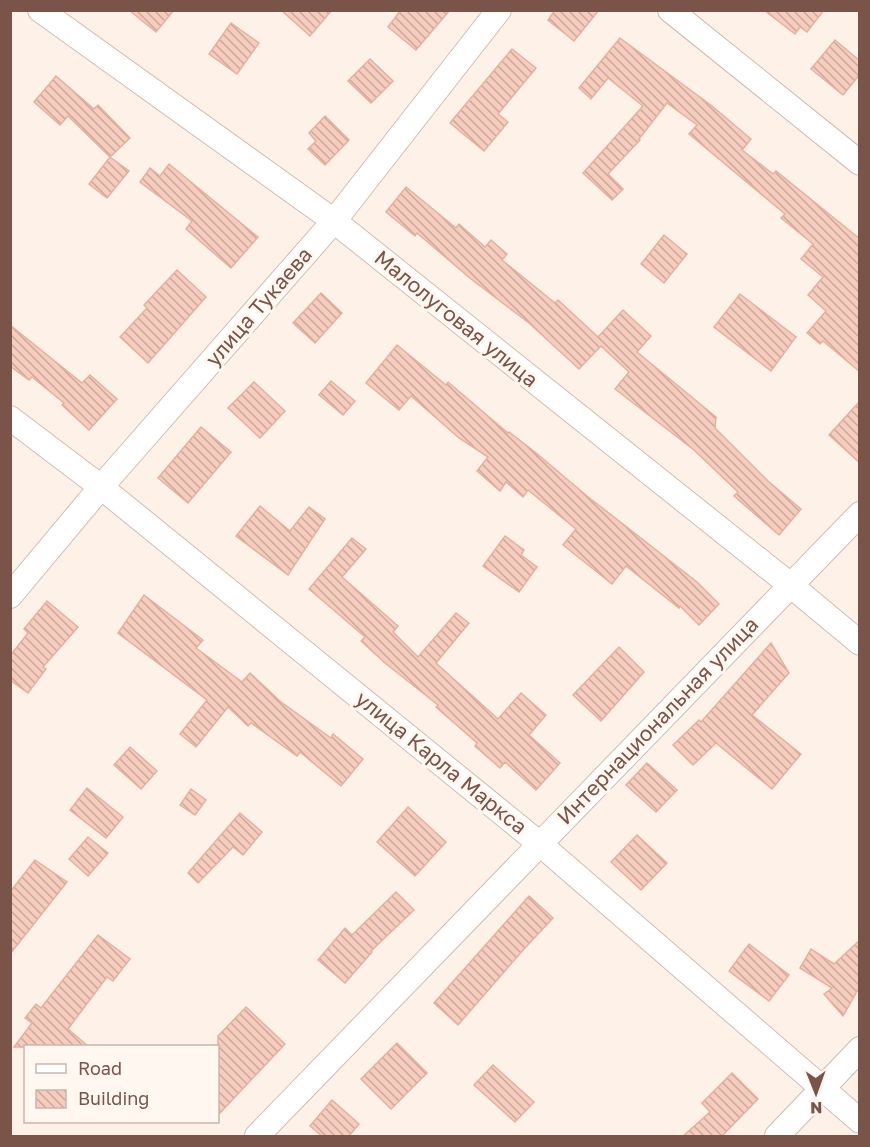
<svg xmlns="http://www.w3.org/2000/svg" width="870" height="1147" font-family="'Golos Text',sans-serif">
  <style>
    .building { fill: url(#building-back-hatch); stroke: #e9af9d; stroke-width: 1.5 }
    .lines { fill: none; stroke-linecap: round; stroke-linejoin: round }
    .minor-casing { stroke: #d4baaf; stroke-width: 26 }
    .minor { stroke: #fff; stroke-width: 24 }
    .labels { text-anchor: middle; stroke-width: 6; stroke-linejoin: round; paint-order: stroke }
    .street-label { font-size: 21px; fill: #7a5449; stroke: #fff7f0 }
  </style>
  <defs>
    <pattern id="building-back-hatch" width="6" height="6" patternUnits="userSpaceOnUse" patternTransform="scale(1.5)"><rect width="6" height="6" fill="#f5ccbe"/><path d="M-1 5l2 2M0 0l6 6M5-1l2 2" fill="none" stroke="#cba89c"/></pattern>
  </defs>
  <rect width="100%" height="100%" fill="#fef2e8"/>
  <g class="building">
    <path d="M129,10H174L156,32Z"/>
    <path d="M281,10H332L310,36Z"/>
    <path d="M401,10H450L416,50L388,27Z"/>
    <path d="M555,10H599L574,41L548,20Z"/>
    <path d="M764,10H824L807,32L800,27L795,34Z"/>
    <path d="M231,23L259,43L237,74L209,54Z"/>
    <path d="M620,38L712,106L751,139L742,150L773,174L776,171L860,239V372L823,341L820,344L807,333L826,311L808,295L823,277L801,259L813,244L781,218L785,214L689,134L697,125L667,103L639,139L640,140L608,174L623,189L612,200L583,173L643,106L608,78L591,99L579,88Z"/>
    <path d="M835,40L860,61V74L843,95L811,69Z"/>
    <path d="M512,49L536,68L498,114L508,122L484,151L450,123Z"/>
    <path d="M370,59L393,81L371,103L348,81Z"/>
    <path d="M56,76L94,109L98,105L130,138L110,157L68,116L60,125L34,102Z"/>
    <path d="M325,116L349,140L325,165L308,149L316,141L309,133Z"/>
    <path d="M110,157L129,171L107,198L89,184Z"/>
    <path d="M169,164L258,237L231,268L186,229L192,221L140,182L150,168L160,176Z"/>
    <path d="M406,187L456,228L459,224L485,247L491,240L507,254L502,260L555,303L558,300L598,337L623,310L651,336L637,352L716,417L715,428L768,481L801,509L779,535L734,496L738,492L694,450L615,389L629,372L601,346L579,369L529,323L471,279L417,233L415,236L386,212Z"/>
    <path d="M664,235L687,254L664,283L641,264Z"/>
    <path d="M177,270L206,297L148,363L120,337L147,308L144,305Z"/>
    <path d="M321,293L342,313L315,343L293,323Z"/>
    <path d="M740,294L796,337L771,371L714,327Z"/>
    <path d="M10,325L82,383L90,375L117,399L89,430L62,405L64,403L32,377L29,380L10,366Z"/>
    <path d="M397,345L446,385L448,382L508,433L509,432L535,452L587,496L697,582L719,604L699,625L680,606L679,608L626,566L612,584L563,545L576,529L528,490L523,497L506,482L500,491L477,471L488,457L459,438L411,396L399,410L366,383Z"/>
    <path d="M331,381L355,401L343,415L319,395Z"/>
    <path d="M254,382L285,411L260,438L228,408Z"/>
    <path d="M860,401V463L829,435Z"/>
    <path d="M201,427L231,452L188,503L158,478Z"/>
    <path d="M260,506L290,531L309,507L325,519L288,575L236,536Z"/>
    <path d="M505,536L524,550L521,555L537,567L519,592L483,566Z"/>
    <path d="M352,538L366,549L342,577L398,626L393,632L418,657L456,613L469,623L436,663L498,719L521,693L546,715L529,735L560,763L536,790L505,762L500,768L475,746L477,743L436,707L438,705L385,663L361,641L365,637L309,589Z"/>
    <path d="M144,595L203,640L196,648L242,682L250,673L281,702L331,738L333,734L363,759L341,786L300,752L297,756L251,723L248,726L228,707L196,747L180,734L207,700L118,633Z"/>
    <path d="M47,601L78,627L43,667L46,669L28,693L10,680V656L28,633L24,629Z"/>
    <path d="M771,643L789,673L752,715L801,754L772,789L716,743L693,765L673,745L699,720L701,722Z"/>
    <path d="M619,647L644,672L601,721L573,695Z"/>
    <path d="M130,747L157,771L141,789L114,765Z"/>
    <path d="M647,763L677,790L656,812L626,785Z"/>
    <path d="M87,788L123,817L106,838L70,810Z"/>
    <path d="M191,789L206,800L195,815L180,805Z"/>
    <path d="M408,807L446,842L415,876L377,842Z"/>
    <path d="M240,813L262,832L243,855L233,847L198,883L188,873Z"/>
    <path d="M637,835L667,863L641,890L611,862Z"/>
    <path d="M88,837L108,853L88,876L69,859Z"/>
    <path d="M35,860L67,882L10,954V892Z"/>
    <path d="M396,892L414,910L371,951L372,952L345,983L318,960L345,928L352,935Z"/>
    <path d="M529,896L553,918L524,949L458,1025L434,1003Z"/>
    <path d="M98,935L130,959L113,981L107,977L68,1029L89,1047H14L32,1023L25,1018L36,1004L41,1008Z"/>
    <path d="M860,940V986L843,1016L824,994L832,988L800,968L811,949L834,964Z"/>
    <path d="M749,944L789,975L769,1001L729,971Z"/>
    <path d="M246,1007L285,1044L218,1115V1036Z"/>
    <path d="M397,1043L427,1073L391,1109L361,1079Z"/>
    <path d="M493,1065L534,1102L515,1122L474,1085Z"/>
    <path d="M732,1073L758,1099L721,1137H682L710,1112L702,1103Z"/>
    <path d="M332,1100L359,1124L348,1137H323L310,1126Z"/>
  </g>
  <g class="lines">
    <g class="minor-casing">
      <g id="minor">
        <path d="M40,10L334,221L789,584L860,643"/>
        <path d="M670,10L860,163"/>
        <path d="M10,418L101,487L540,844L860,1121"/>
        <path d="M10,596L101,487L334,221L499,10"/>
        <path d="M257,1136L860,514"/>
        <path d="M777,1136L860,1049"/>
      </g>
    </g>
    <use href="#minor" class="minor"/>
  </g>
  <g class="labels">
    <g class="street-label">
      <text transform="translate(259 307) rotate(-49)" y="7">улица Тукаева</text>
      <text transform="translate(456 319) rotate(39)" y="7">Малолуговая улица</text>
      <text transform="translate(658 721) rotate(-46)" y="7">Интернациональная улица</text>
      <text transform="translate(441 763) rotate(39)" y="7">улица Карла Маркса</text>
    </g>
  </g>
  <rect width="870" height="1147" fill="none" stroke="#7a5449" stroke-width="24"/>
  <rect x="24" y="1045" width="195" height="78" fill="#fff7f0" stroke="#cab6ad" stroke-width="1.5"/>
  <rect x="36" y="1064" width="30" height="9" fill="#ffffff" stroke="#cab6ad" stroke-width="1.5"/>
  <text x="78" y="1075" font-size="18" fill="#7a5449">Road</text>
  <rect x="36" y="1090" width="30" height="18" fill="url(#building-back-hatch)" stroke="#cab6ad" stroke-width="1.5"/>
  <text x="78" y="1105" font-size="18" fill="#7a5449">Building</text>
  <g transform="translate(816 1093) rotate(179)" stroke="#fff7f0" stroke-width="4.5" paint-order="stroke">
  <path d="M0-4.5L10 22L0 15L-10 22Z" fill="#7a5449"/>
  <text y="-9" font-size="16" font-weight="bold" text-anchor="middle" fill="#7a5449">N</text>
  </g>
</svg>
